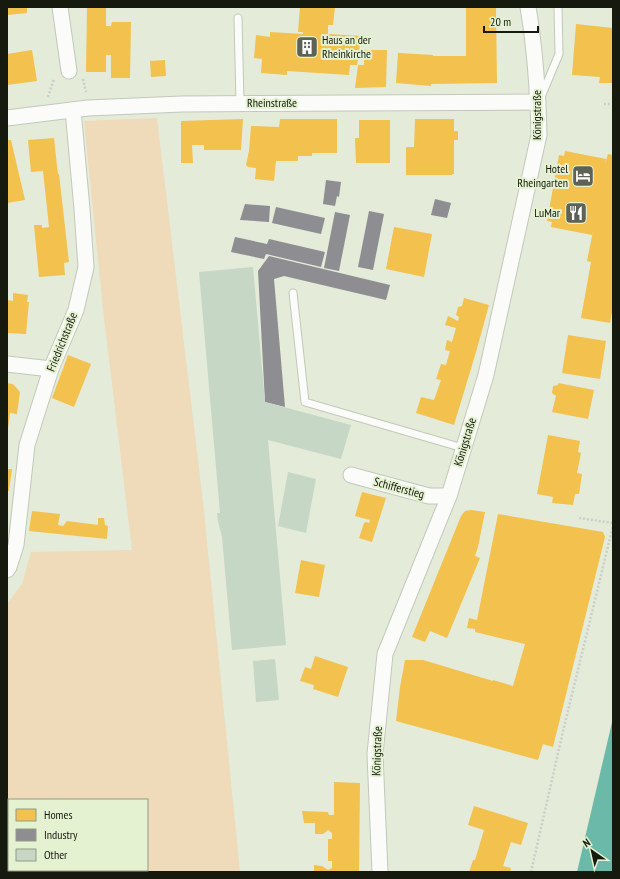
<svg xmlns="http://www.w3.org/2000/svg" width="620" height="879" font-family="'PT Sans Narrow',sans-serif">
  <style>
    .green { fill: #efdab9; fill-rule: evenodd }
    .water { fill: #6bb9a9 }
    .homes { fill: #f2c14e }
    .industry { fill: #8d8d92 }
    .building { fill: #c6d7c6 }
    .lines { fill: none; stroke-linecap: round; stroke-linejoin: round }
    .lane-casing { stroke: #c2c8ba; stroke-width: 9 }
    .street-casing { stroke: #c2c8ba; stroke-width: 17 }
    .path { stroke: #cbcdc9; stroke-width: 2.5; stroke-dasharray: 2 2; stroke-linecap: butt }
    .lane { stroke: #fbfcf9; stroke-width: 7 }
    .street { stroke: #fbfcf9; stroke-width: 15 }
    .labels { text-anchor: middle; stroke-width: 4; stroke-linejoin: round; paint-order: stroke }
    .poi-label { font-size: 12px; fill: #15190e; stroke: #e5f2d2; text-anchor: end }
    .street-label { font-size: 12px; fill: #15190e; stroke: #e5f2d2 }
  </style>
  <rect width="100%" height="100%" fill="#e4ebd9"/>
  <path class="green" d="M157,118L203,502L240,872H7V604L22,584L31,552L132,550L103,309L84,121ZM9,800H147V870H9Z"/>
  <path class="water" d="M613,718V872H577Z"/>
  <g class="homes">
    <path d="M7,7H27V13L7,15Z"/>
    <path d="M87,7H106V26H111L112,22H131L130,78H111V55H106V72H86Z"/>
    <path d="M300,7H335L333,25H328V34L361,36L357,65H350L349,75L287,71V75L261,73L262,59L254,58L256,35L270,37V32L303,34V32H298Z"/>
    <path d="M466,7H496L497,83L431,84V86L396,83L398,53L433,55V56H466Z"/>
    <path d="M576,24L613,28V83H599L600,77L572,75Z"/>
    <path d="M32,50L37,81L7,85V54Z"/>
    <path d="M364,50H387L386,87L355,88L358,65H364Z"/>
    <path d="M165,60L166,76L151,77L150,61Z"/>
    <path d="M243,119L241,150H204V145H192L193,163H181V121Z"/>
    <path d="M280,119H337V153H312V156H298V161H276L274,181L255,179L256,168L248,167L246,165L249,151L251,126L279,127Z"/>
    <path d="M415,119H454V131H458V140H454V174H452V175H406V147H414Z"/>
    <path d="M359,120H390V163H356L355,138H359Z"/>
    <path d="M54,138L57,166L58,174H59L69,262L64,263L65,275L39,277L34,225H42V228L49,227L43,171L31,172L28,140Z"/>
    <path d="M7,140H11L25,200L7,203Z"/>
    <path d="M565,151L606,159L605,164L608,154L613,155V306L610,323L581,318L591,262L587,261L593,231L592,235L551,227L552,222L547,221L559,155L564,156Z"/>
    <path d="M394,227L432,234L424,277L386,269Z"/>
    <path d="M13,293L28,295L27,302H29L26,334L7,333V300L13,301Z"/>
    <path d="M464,298L489,305L476,352L454,425L416,413L421,397L434,400L441,380L436,379L441,364L446,365L450,351L445,350L447,340L452,342L456,328L445,325L448,316L458,321L459,317L456,315L458,307L462,306Z"/>
    <path d="M568,335L606,341L600,379L562,373Z"/>
    <path d="M68,355L91,364L74,407L52,398Z"/>
    <path d="M7,383L13,384L20,392L17,414L10,413L8,429Z"/>
    <path d="M558,383L594,390L588,419L552,412L556,396L552,393L553,386L558,385Z"/>
    <path d="M548,435L580,441L578,452L581,453L577,473L582,474L579,494H575L573,505L552,503L553,497L537,494Z"/>
    <path d="M7,469H12L9,491H7Z"/>
    <path d="M362,492L386,498L372,542L359,538L364,523L366,522L369,523L370,520L355,516Z"/>
    <path d="M471,510L485,512L478,547L475,556L480,558L447,638L430,631L425,642L412,637L461,516L465,511Z"/>
    <path d="M32,511L60,514L58,525L63,526L67,521L98,525V518H104L105,525L108,526L107,539L29,531Z"/>
    <path d="M498,514L603,532L605,537L553,747L543,744L538,760L396,721L400,687L405,660H423L493,681V680L513,686L525,644L475,632V629L467,628L469,618L477,620Z"/>
    <path d="M301,560L325,565L319,597L295,593Z"/>
    <path d="M315,656L348,667L338,697L313,689L314,685L300,681L305,667L311,669Z"/>
    <path d="M334,782L360,783L359,872H314V865L322,866L328,870L332,868V861H328V839H332V833L328,830L323,834H315V823H304L302,811L328,812L329,815H334Z"/>
    <path d="M474,806L528,823L521,845L511,842L503,866L511,868L510,872H469L473,860H475L484,830L468,825Z"/>
  </g>
  <g class="industry">
    <path d="M326,180L341,182L339,197L337,196L335,206L323,204Z"/>
    <path d="M435,199L451,203L447,218L431,215Z"/>
    <path d="M245,204L270,206L269,222L240,220Z"/>
    <path d="M276,207L325,218L321,234L272,223Z"/>
    <path d="M369,211L384,214L373,270L358,267Z"/>
    <path d="M335,212L350,215L339,271L324,268Z"/>
    <path d="M235,237L267,244L269,239L325,252L321,267L266,254L264,259L231,252Z"/>
    <path d="M269,256L390,285L386,300L284,276L274,279L285,407L265,402L258,271Z"/>
  </g>
  <g class="building">
    <path d="M253,267L265,402L351,425L341,459L268,440L286,645L232,650L222,537L218,521L217,513H220L199,272Z"/>
    <path d="M288,472L316,479L306,533L278,526Z"/>
    <path d="M275,659L279,700L256,702L253,661Z"/>
  </g>
  <g class="lines">
    <g class="lane-casing">
      <g id="lane">
        <path d="M238,18L240,103"/>
        <path d="M541,97L559,54L558,7"/>
        <path d="M293,293L305,402L463,448"/>
      </g>
    </g>
    <g class="street-casing">
      <g id="street">
        <path d="M60,7L69,71"/>
        <path d="M7,118L88,108L182,104L538,102"/>
        <path d="M7,364L51,369"/>
        <path d="M351,475L429,496H449"/>
        <path d="M7,570L9,567L16,545L27,445L51,369L76,310L86,267L82,209L73,110"/>
        <path d="M380,872L375,754L385,654L449,496L486,375L539,135C538,92 535,49 528,7"/>
      </g>
    </g>
    <g class="path">
      <path d="M83,79L86,92"/>
      <path d="M48,97L54,79"/>
      <path d="M604,104H613"/>
      <path d="M579,518L613,523"/>
      <path d="M531,872L564,727L613,526"/>
    </g>
    <use href="#lane" class="lane"/>
    <use href="#street" class="street"/>
  </g>
  <defs>
    <g id="building-square" transform="scale(1.15)"><rect x="-9" y="-9" width="18" height="18" rx="4" fill="#5d6255" stroke="#e5f2d2"/><path d="M-4-6H4V6H1V3H-1V6H-4ZM-2.5-4.3h1.7v1.8h-1.7ZM.8-4.3h1.7v1.8H.8ZM-2.5-1h1.7V.8h-1.7ZM.8-1h1.7V.8H.8Z" fill="#fff"/></g>
    <g id="hotel-square" transform="scale(1.15)"><rect x="-9" y="-9" width="18" height="18" rx="4" fill="#5d6255" stroke="#e5f2d2"/><path d="M-6-4.5h1.5V1H6V5H4.5V3h-9V5H-6ZM-4 0a1.8 1.8 0 1 1 3.6 0ZM.5 0V-2.5h3Q6-2.5 6 0Z" fill="#fff"/></g>
    <g id="restaurant-square" transform="scale(1.15)"><rect x="-9" y="-9" width="18" height="18" rx="4" fill="#5d6255" stroke="#e5f2d2"/><path d="M-5-6h1v4h1v-4h1v4h1v-4h1v5L-1.5 .5V6h-2V.5L-5-1ZM5-6V6H3V1.5H1.5Q1.5-4 5-6Z" fill="#fff"/></g>
  </defs>
  <g fill-rule="evenodd">
    <use href="#building-square" x="307" y="47"/>
    <use href="#hotel-square" x="583" y="176"/>
    <use href="#restaurant-square" x="576" y="213"/>
  </g>
  <g class="labels">
    <g class="poi-label">
      <text x="322" y="44" text-anchor="start">Haus an der<tspan x="322" dy="14">Rheinkirche</tspan></text>
      <text x="568" y="173">Hotel<tspan x="568" dy="14">Rheingarten</tspan></text>
      <text x="560" y="217">LuMar</text>
    </g>
    <g class="street-label">
      <text x="272" y="107">Rheinstraße</text>
      <text transform="translate(537 115) rotate(-90)" y="4">Königstraße</text>
      <text transform="translate(62 342) rotate(-68)" y="4">Friedrichstraße</text>
      <text transform="translate(465 442) rotate(-73)" y="4">Königstraße</text>
      <text transform="translate(399 488) rotate(15)" y="4">Schifferstieg</text>
      <text transform="translate(377 751) rotate(-88)" y="4">Königstraße</text>
    </g>
  </g>
  <rect width="620" height="879" fill="none" stroke="#15190e" stroke-width="16"/>
  <rect x="8" y="799" width="140" height="72" fill="#e5f2d2" stroke="#929b84"/>
  <rect x="16" y="809" width="20" height="12" fill="#f2c14e" stroke="#929b84"/>
  <text x="44" y="819" font-size="12" fill="#15190e">Homes</text>
  <rect x="16" y="829" width="20" height="12" fill="#8d8d92" stroke="#929b84"/>
  <text x="44" y="839" font-size="12" fill="#15190e">Industry</text>
  <rect x="16" y="849" width="20" height="12" fill="#c6d7c6" stroke="#929b84"/>
  <text x="44" y="859" font-size="12" fill="#15190e">Other</text>
  <g transform="translate(592 851) rotate(326)" stroke="#e5f2d2" stroke-width="3" paint-order="stroke">
  <path d="M0-3L7 15L0 10L-7 15Z" fill="#15190e"/>
  <text y="-6" font-size="11" font-weight="bold" text-anchor="middle" fill="#15190e">N</text>
  </g>
  <path d="M484 26v6h54v-6" fill="none" stroke="#15190e" stroke-width="2"/>
  <text x="490" y="26" font-size="12" fill="#15190e" stroke="#e5f2d2" stroke-width="3" paint-order="stroke">20 m</text>
</svg>
